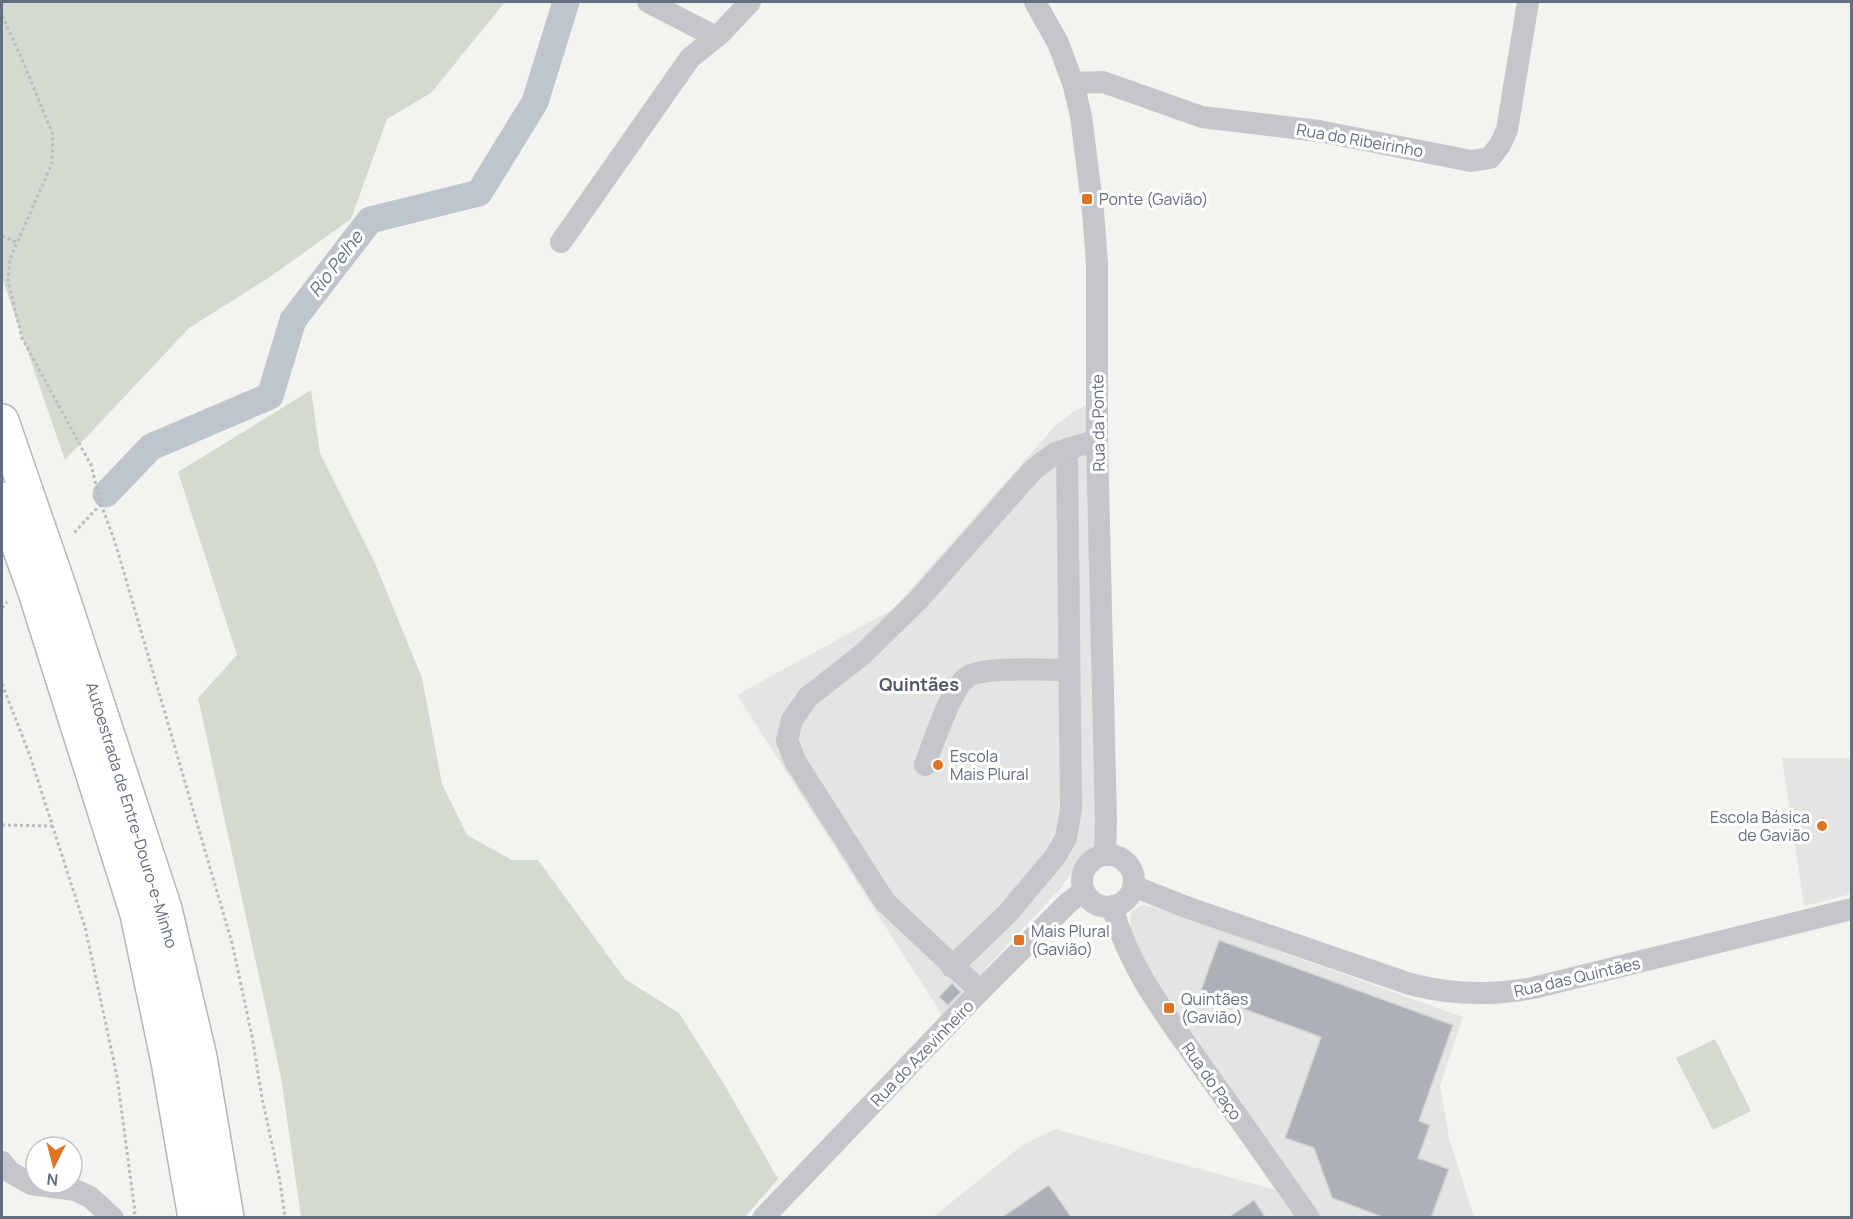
<svg xmlns="http://www.w3.org/2000/svg" width="1853" height="1219" font-family="Manrope,sans-serif">
  <style>
    .built { fill: #e4e4e3 }
    .green { fill: #d3dbd1 }
    .lines { fill: none; stroke-linecap: round; stroke-linejoin: round }
    .river { stroke: #bec5cc; stroke-width: 27 }
    .building { fill: #acb1b7; stroke: #d4d5d2; stroke-width: 1.5 }
    .highway-casing { stroke: #b4b6ba; stroke-width: 36 }
    .path { stroke: #bbbcbf; stroke-width: 3; stroke-dasharray: 3 3; stroke-linecap: butt }
    .minor { stroke: #c4c6ca; stroke-width: 22 }
    .highway { stroke: #fff; stroke-width: 33 }
    .poi-dot { fill: #e17323; stroke: #fff; stroke-width: 2 }
    .labels { text-anchor: middle; stroke-width: 6; stroke-linejoin: round; paint-order: stroke }
    .street-label { font-size: 16px; fill: #636e80; stroke: #fff }
    .poi-label { font-size: 16px; fill: #636e80; stroke: #fff; text-anchor: start }
    .water-label { font-size: 18px; font-style: italic; fill: #637585; stroke: #fff }
    .neighbourhood-label { font-size: 18px; font-weight: bold; fill: #515866; stroke: #fff }
  </style>
  <rect width="100%" height="100%" fill="#f3f4ef"/>
  <g class="built">
    <path d="M1086,405L1097,835L1095,844L1073,870L1060,889L942,1015L737,695L893,609L1057,424L1073,412Z"/>
    <path d="M1782,758H1851V894L1804,906Z"/>
    <path d="M1143,905L1164,910L1463,1017L1440,1086L1449,1138L1474,1217H1321L1141,963L1131,936L1130,920L1132,911Z"/>
    <path d="M1055,1129L1276,1190L1296,1218H932L1021,1146Z"/>
  </g>
  <g class="green">
    <path d="M2,2H505L431,93L387,119L351,219L270,277L189,328L65,460L2,278Z"/>
    <path d="M311,390L320,453L375,563L422,678L442,784L467,835L512,860H538L625,979L679,1013L724,1084L778,1179L745,1217H301L281,1077L198,698L237,655L178,472Z"/>
    <path d="M1715,1039L1751,1111L1713,1130L1676,1058Z"/>
  </g>
  <g class="lines">
    <path class="river" d="M106,494L151,447L270,396L293,320L370,220L479,193L535,102L566,2"/>
  </g>
  <g class="building">
    <path d="M1219,940L1453,1025L1419,1121L1430,1125L1418,1158L1449,1169L1431,1218H1385L1332,1198L1314,1148L1285,1138L1321,1037L1200,993Z"/>
    <path d="M952,983L961,992L948,1005L939,997Z"/>
    <path d="M1049,1185L1072,1218H1001Z"/>
    <path d="M1254,1200L1266,1218H1228Z"/>
  </g>
  <g class="lines">
    <g class="highway-casing">
      <g id="highway">
        <path d="M2,421L60,589L165,909L200,1057L227,1218"/>
        <path d="M2,499L35,592L137,914L168,1062L195,1218"/>
      </g>
    </g>
    <g class="path">
      <path d="M2,16L22,59L53,135L52,163L10,259L8,281L22,338L91,465L101,504L73,534"/>
      <path d="M2,236L17,242"/>
      <path d="M101,504L115,542L232,943L252,1036L262,1098L280,1181L285,1218"/>
      <path d="M2,608L7,602"/>
      <path d="M2,684L30,756L85,927L117,1076L135,1212L132,1217"/>
      <path d="M2,825L52,826"/>
    </g>
    <g class="minor">
      <path d="M648,2L716,37"/>
      <path d="M1035,2L1058,43L1073,83L1081,116L1093,211L1097,264V440L1106,821L1105,855"/>
      <path d="M1073,83L1103,82L1202,117L1319,131L1471,161L1490,158L1500,145L1507,130L1528,2"/>
      <path d="M561,242L690,58L721,33L750,2"/>
      <path d="M925,765C933,744 950,690 967,677C983,666 1048,670 1069,670"/>
      <circle cx="1108" cy="881" r="26"/>
      <path d="M1133,886L1186,907L1410,984C1452,995 1491,996 1533,988L1852,909"/>
      <path d="M1112,906C1129,969 1166,1015 1203,1068C1239,1118 1274,1168 1309,1218"/>
      <path d="M952,967L1007,914L1055,857L1066,838L1071,809L1067,449"/>
      <path d="M980,991L885,902L795,761L787,740L792,720L808,697L863,654L919,599L1033,470L1055,453L1097,440"/>
      <path d="M2,1162L10,1172L31,1184L75,1190L90,1197L113,1218"/>
      <path d="M763,1218L980,991L1069,902L1084,891"/>
    </g>
    <use href="#highway" class="highway"/>
  </g>
  <g class="poi-dot">
    <rect x="1081" y="193" width="12" height="12" rx="3"/>
    <circle cx="938" cy="765" r="6"/>
    <circle cx="1822" cy="826" r="6"/>
    <rect x="1013" y="934" width="12" height="12" rx="3"/>
    <rect x="1163" y="1002" width="12" height="12" rx="3"/>
  </g>
  <g class="labels">
    <g class="street-label">
      <text transform="translate(1360 140) rotate(10)" y="6">Rua do Ribeirinho</text>
      <text transform="translate(1098 423) rotate(-91)" y="6">Rua da Ponte</text>
      <text transform="translate(132 815) rotate(73)" y="6">Autoestrada de Entre-Douro-e-Minho</text>
      <text transform="translate(1577 977) rotate(-13)" y="6">Rua das Quintães</text>
      <text transform="translate(922 1053) rotate(-46)" y="6">Rua do Azevinheiro</text>
      <text transform="translate(1212 1081) rotate(55)" y="6">Rua do Paço</text>
    </g>
    <g class="poi-label">
      <text x="1099" y="205">Ponte (Gavião)</text>
      <text x="950" y="762">Escola<tspan x="950" dy="18">Mais Plural</tspan></text>
      <text x="1810" y="823" text-anchor="end">Escola Básica<tspan x="1810" dy="18">de Gavião</tspan></text>
      <text x="1031" y="937">Mais Plural<tspan x="1031" dy="18">(Gavião)</tspan></text>
      <text x="1181" y="1005">Quintães<tspan x="1181" dy="18">(Gavião)</tspan></text>
    </g>
    <g class="water-label">
      <text transform="translate(336 264) rotate(-53)" y="6">Rio Pelhe</text>
    </g>
    <g class="neighbourhood-label">
      <text x="919" y="691">Quintães</text>
    </g>
  </g>
  <rect width="1853" height="1219" fill="none" stroke="#636e80" stroke-width="6"/>
  <g transform="translate(54 1165) rotate(186)"><circle r="28" fill="#ffffff" stroke="#c1c5cc" stroke-width="1.5"/>
  <path d="M0-4.5L10 22L0 15L-10 22Z" fill="#e17323"/>
  <text y="-9" font-size="16" font-weight="bold" text-anchor="middle" fill="#636e80">N</text>
  </g>
</svg>
